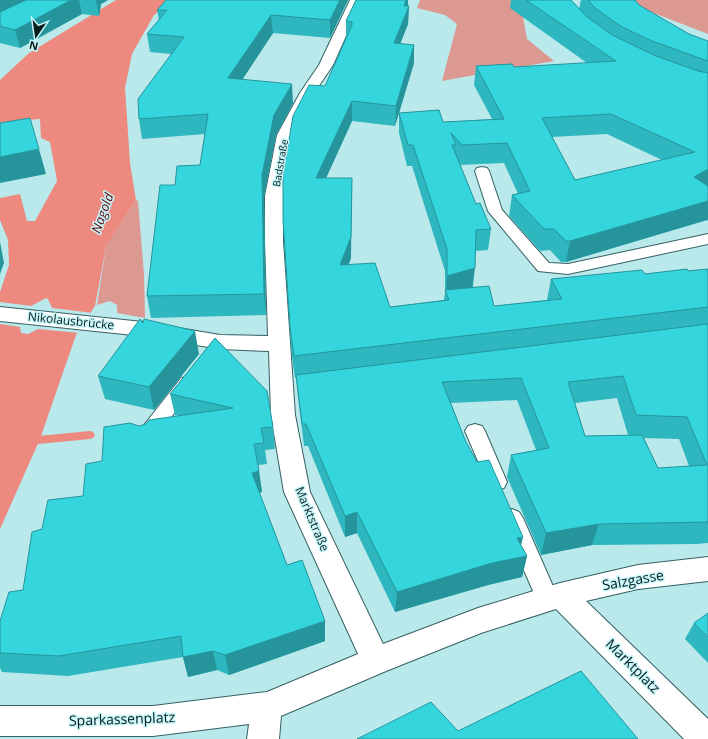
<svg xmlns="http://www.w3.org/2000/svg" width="708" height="739" font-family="'Open Sans',sans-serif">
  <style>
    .green { fill: #dc9992 }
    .water { fill: #ee897f }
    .pier { fill: #bae9ec }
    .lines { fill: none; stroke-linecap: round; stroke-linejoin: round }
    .stream { fill: #ee897f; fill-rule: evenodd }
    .lane-casing { stroke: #356063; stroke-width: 2 }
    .street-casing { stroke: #356063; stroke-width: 2 }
    .lane { fill: #fff; fill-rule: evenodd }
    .street { fill: #fff; fill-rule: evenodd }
    .wall { fill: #2eb7bf; fill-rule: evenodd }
    .shaded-wall { fill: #25959b }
    .building { fill: #35d5de; stroke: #25959b; fill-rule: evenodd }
    .labels { text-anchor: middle; stroke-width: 3; stroke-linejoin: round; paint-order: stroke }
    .far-street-label { font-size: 10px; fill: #0a1d1e; stroke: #c7f6f9 }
    .street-label { font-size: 12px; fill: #0a1d1e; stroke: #c7f6f9 }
    .water-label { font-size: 13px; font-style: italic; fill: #5d0005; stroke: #c7f6f9 }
    .near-street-label { font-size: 14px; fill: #0a1d1e; stroke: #c7f6f9 }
  </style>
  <rect width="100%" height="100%" fill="#bae9ec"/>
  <g class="green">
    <path d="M420,0H520L527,39L554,61L442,81L457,24L445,15L417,8Z"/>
    <path d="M620,0H708V34Z"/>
    <path d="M136,200L138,201L144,274L145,318L117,313V305L110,301L97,305L106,247Z"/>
  </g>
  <path class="water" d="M116,0H174L154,15L132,54L125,88L130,163L136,200L106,247L95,306L76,335L40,439L0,529V292L9,265L8,240L0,220V198L20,194L27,221H35L57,181L50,142L41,138L40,119L16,121L0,140V80L29,53Z"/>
  <path class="pier" d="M46,298L48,299L52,308L93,313L80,333L38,329L28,334L21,333L20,327L0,324V302L31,306Z"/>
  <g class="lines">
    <path class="stream" d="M90,431L93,432L95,435L93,438L90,439L28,445L25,444L23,441L25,438L28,437Z"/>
    <g class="lane-casing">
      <g id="lane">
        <path d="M482,167L487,168L489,171L502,210L549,263L568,264L708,234V244L568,274L538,271L488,211L475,171L477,168Z"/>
        <path d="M187,377L193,378L196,383L193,388L151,444L144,446L137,444L134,439L137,434L181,378Z"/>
        <path d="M475,424L482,426L485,431L507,482L504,488L497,490L490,488L487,482L465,431L468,426Z"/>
        <path d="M512,509L519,512L523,518L559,600L556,607L548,610L540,607L537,600L501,518L505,512Z"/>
      </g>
    </g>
    <g class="street-casing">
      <path id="street" d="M350,0H362L333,65L314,93L293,135L283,196V241L295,415L310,492L383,644L478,608L560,583L638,565L708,557V581L638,589L586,601L708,719V739H684L556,609L481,633L386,671L281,716L279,739H247L249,724L153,736H0V706H153L267,692L358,654L284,492L271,415L269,351L220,349L143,336L0,321V307L143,322L220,335L268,336L265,241V196L277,135L300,93L319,65Z"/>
    </g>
    <use href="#lane" class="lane"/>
    <use href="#street" class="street"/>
  </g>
  <g class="wall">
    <path d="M0,0H108L101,4L99,16L82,14L20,48L0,43Z"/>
    <path d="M348,0L330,38L273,33L242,80L293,103L276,135L264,196L266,315L151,318L147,296L175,185L200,165L205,134L142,139L139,119L171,54L150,52L147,34L159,20L157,10Z"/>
    <path d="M356,0H408V6H409L408,24L400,44L414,45V63L395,126L352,121L326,178L351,258L349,264L390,307L444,300L445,292V271L412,166H407L399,133V113L443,122L492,119L474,85L476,66L514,67L587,63L510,8L511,0H571L579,9L581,0H635L639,5L689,34L708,41V221L707,220L566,262H561L550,250L540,251L509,216L512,195L518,194L504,163L460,165V164L476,204L491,229L488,250L475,251L473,287L494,306L547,300L551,279L688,271L708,269V543L697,544L592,545L541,555L507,477L511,455L536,450L517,400L451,403L466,442L527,556L522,577L488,585L395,612L357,533L345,537L308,446H304L298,397L296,378H295L291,349L283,220L325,86L346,39V21ZM607,134L662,160L575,180L552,137ZM617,398L628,435L585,436L575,403ZM644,438L679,439L689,466L658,468Z"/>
    <path d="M215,338L273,427L275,449L265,450L267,464L258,465L262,492L259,493L287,565L325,621V641L229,675L217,670L188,677L183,657L68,676L2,672L0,668V621L23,590L42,529L83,496L102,461L139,426L179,416L175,415L170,394Z"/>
    <path d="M199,354L154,410L105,399L98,376Z"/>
    <path d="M708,613V663L685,639L694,623Z"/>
  </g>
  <g class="shaded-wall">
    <path d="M1,0H42L0,21V1Z"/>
    <path d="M71,0H79L82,14L20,48L15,30Z"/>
    <path d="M96,0H108L101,4L99,16Z"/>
    <path d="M340,0H348L330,38V20Z"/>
    <path d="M406,0H408V9L409,6L408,24L393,62L394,43Z"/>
    <path d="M271,15L273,33L230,98L228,78Z"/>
    <path d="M414,45V63L395,126L396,106Z"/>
    <path d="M292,84L293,103L276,135L264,196L266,315L264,294L262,175L274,115Z"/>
    <path d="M352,101V121L317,198L316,178Z"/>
    <path d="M39,149L46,174L0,183V157Z"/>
    <path d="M708,169V186L694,177Z"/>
    <path d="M352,178L351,258L340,286V265Z"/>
    <path d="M708,201V219L707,220L566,262L570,241Z"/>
    <path d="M0,242L4,263L0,274Z"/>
    <path d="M475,268L472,290L446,291L447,276Z"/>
    <path d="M195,331L199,354L154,410L149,387Z"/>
    <path d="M259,471L262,492L254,494L252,473Z"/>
    <path d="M357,512V533L345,537V516Z"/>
    <path d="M599,524L592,545L541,555L546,533Z"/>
    <path d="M523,537L518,558L527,556L522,577L488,585L395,612L397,592L517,538Z"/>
    <path d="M325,621V641L229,675L225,655Z"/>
    <path d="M213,651L217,670L188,677L183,657Z"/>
  </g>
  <g class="building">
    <path d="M26,0H71L15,30L0,26V12Z"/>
    <path d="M166,0H340L330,20L271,15L228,78L292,84L274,115L262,175L264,294L147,296L160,185H175L177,166L200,165L208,114L139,119L138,99L184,37L147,34L167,10H157Z"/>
    <path d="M356,0H406L404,6H409L394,43L414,45L396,106L352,101L316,178H352L351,237L340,265L375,263L390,307L449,300L445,290L489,286L494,306L562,299L551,279L642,270L645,274L687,269L688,271L708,269V307L294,356L290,327L283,220V175L293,116L309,85L325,86L352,25V22L346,21Z"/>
    <path d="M526,0H571L586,16L612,35L656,56L698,71L708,73V169L694,177L708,186V201L570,241H566L554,229H544L512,195L530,191L507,143L462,145L451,133L456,145H452L476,204L480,203L491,229L476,230L475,268L447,276V249L413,145H408L399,113L439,110L443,122L504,119L476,66L512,64L514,67L616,61ZM611,114L695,152L575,180L542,118Z"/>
    <path d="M588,0H635L639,5L689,34L708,41V61L652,41L622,27L595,8Z"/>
    <path d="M30,118L39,149L0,157V123Z"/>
    <path d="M140,319L143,323L144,319L195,331L149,387L98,376Z"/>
    <path d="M708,324V522L599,524L546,533L511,455L549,448L521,378L442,382L466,442L477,462L489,460L523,537L517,538L527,556L492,563L397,592L357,512L345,516L306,424H302L296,375ZM623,376L636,415L687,417L707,465L658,468L642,435L585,436L568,382Z"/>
    <path d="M215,338L267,391L273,427L261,428L264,443L254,444L259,471L252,473L287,565L302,560L325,621L225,655L213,651L183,657L181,636L59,656L0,653V621L9,592L23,590L32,532L42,529L48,500L83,496L86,464L102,461L104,427L130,423L139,426L146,424L149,420L233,408L170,394Z"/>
    <path d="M708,613V637L694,623Z"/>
    <path d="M581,671L638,739H357L431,702L458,731Z"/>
  </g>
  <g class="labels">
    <g class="far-street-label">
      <text transform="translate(280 163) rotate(-80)" y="4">Badstraße</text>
    </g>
    <g class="street-label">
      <text transform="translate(71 321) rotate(6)" y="4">Nikolausbrücke</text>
      <text transform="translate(312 519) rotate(67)" y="4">Marktstraße</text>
    </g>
    <g class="water-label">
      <text transform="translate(102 213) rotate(-70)" y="5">Nagold</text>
    </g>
    <g class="near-street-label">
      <text transform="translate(633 580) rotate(-10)" y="5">Salzgasse</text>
      <text transform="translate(633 666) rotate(45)" y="5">Marktplatz</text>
      <text transform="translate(122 719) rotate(-2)" y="5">Sparkassenplatz</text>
    </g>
  </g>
  <g transform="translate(36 36) rotate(193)" stroke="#c7f6f9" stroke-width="3" paint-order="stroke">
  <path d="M0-3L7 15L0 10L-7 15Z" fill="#0a1d1e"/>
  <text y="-6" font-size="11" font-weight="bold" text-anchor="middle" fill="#0a1d1e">N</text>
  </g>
</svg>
